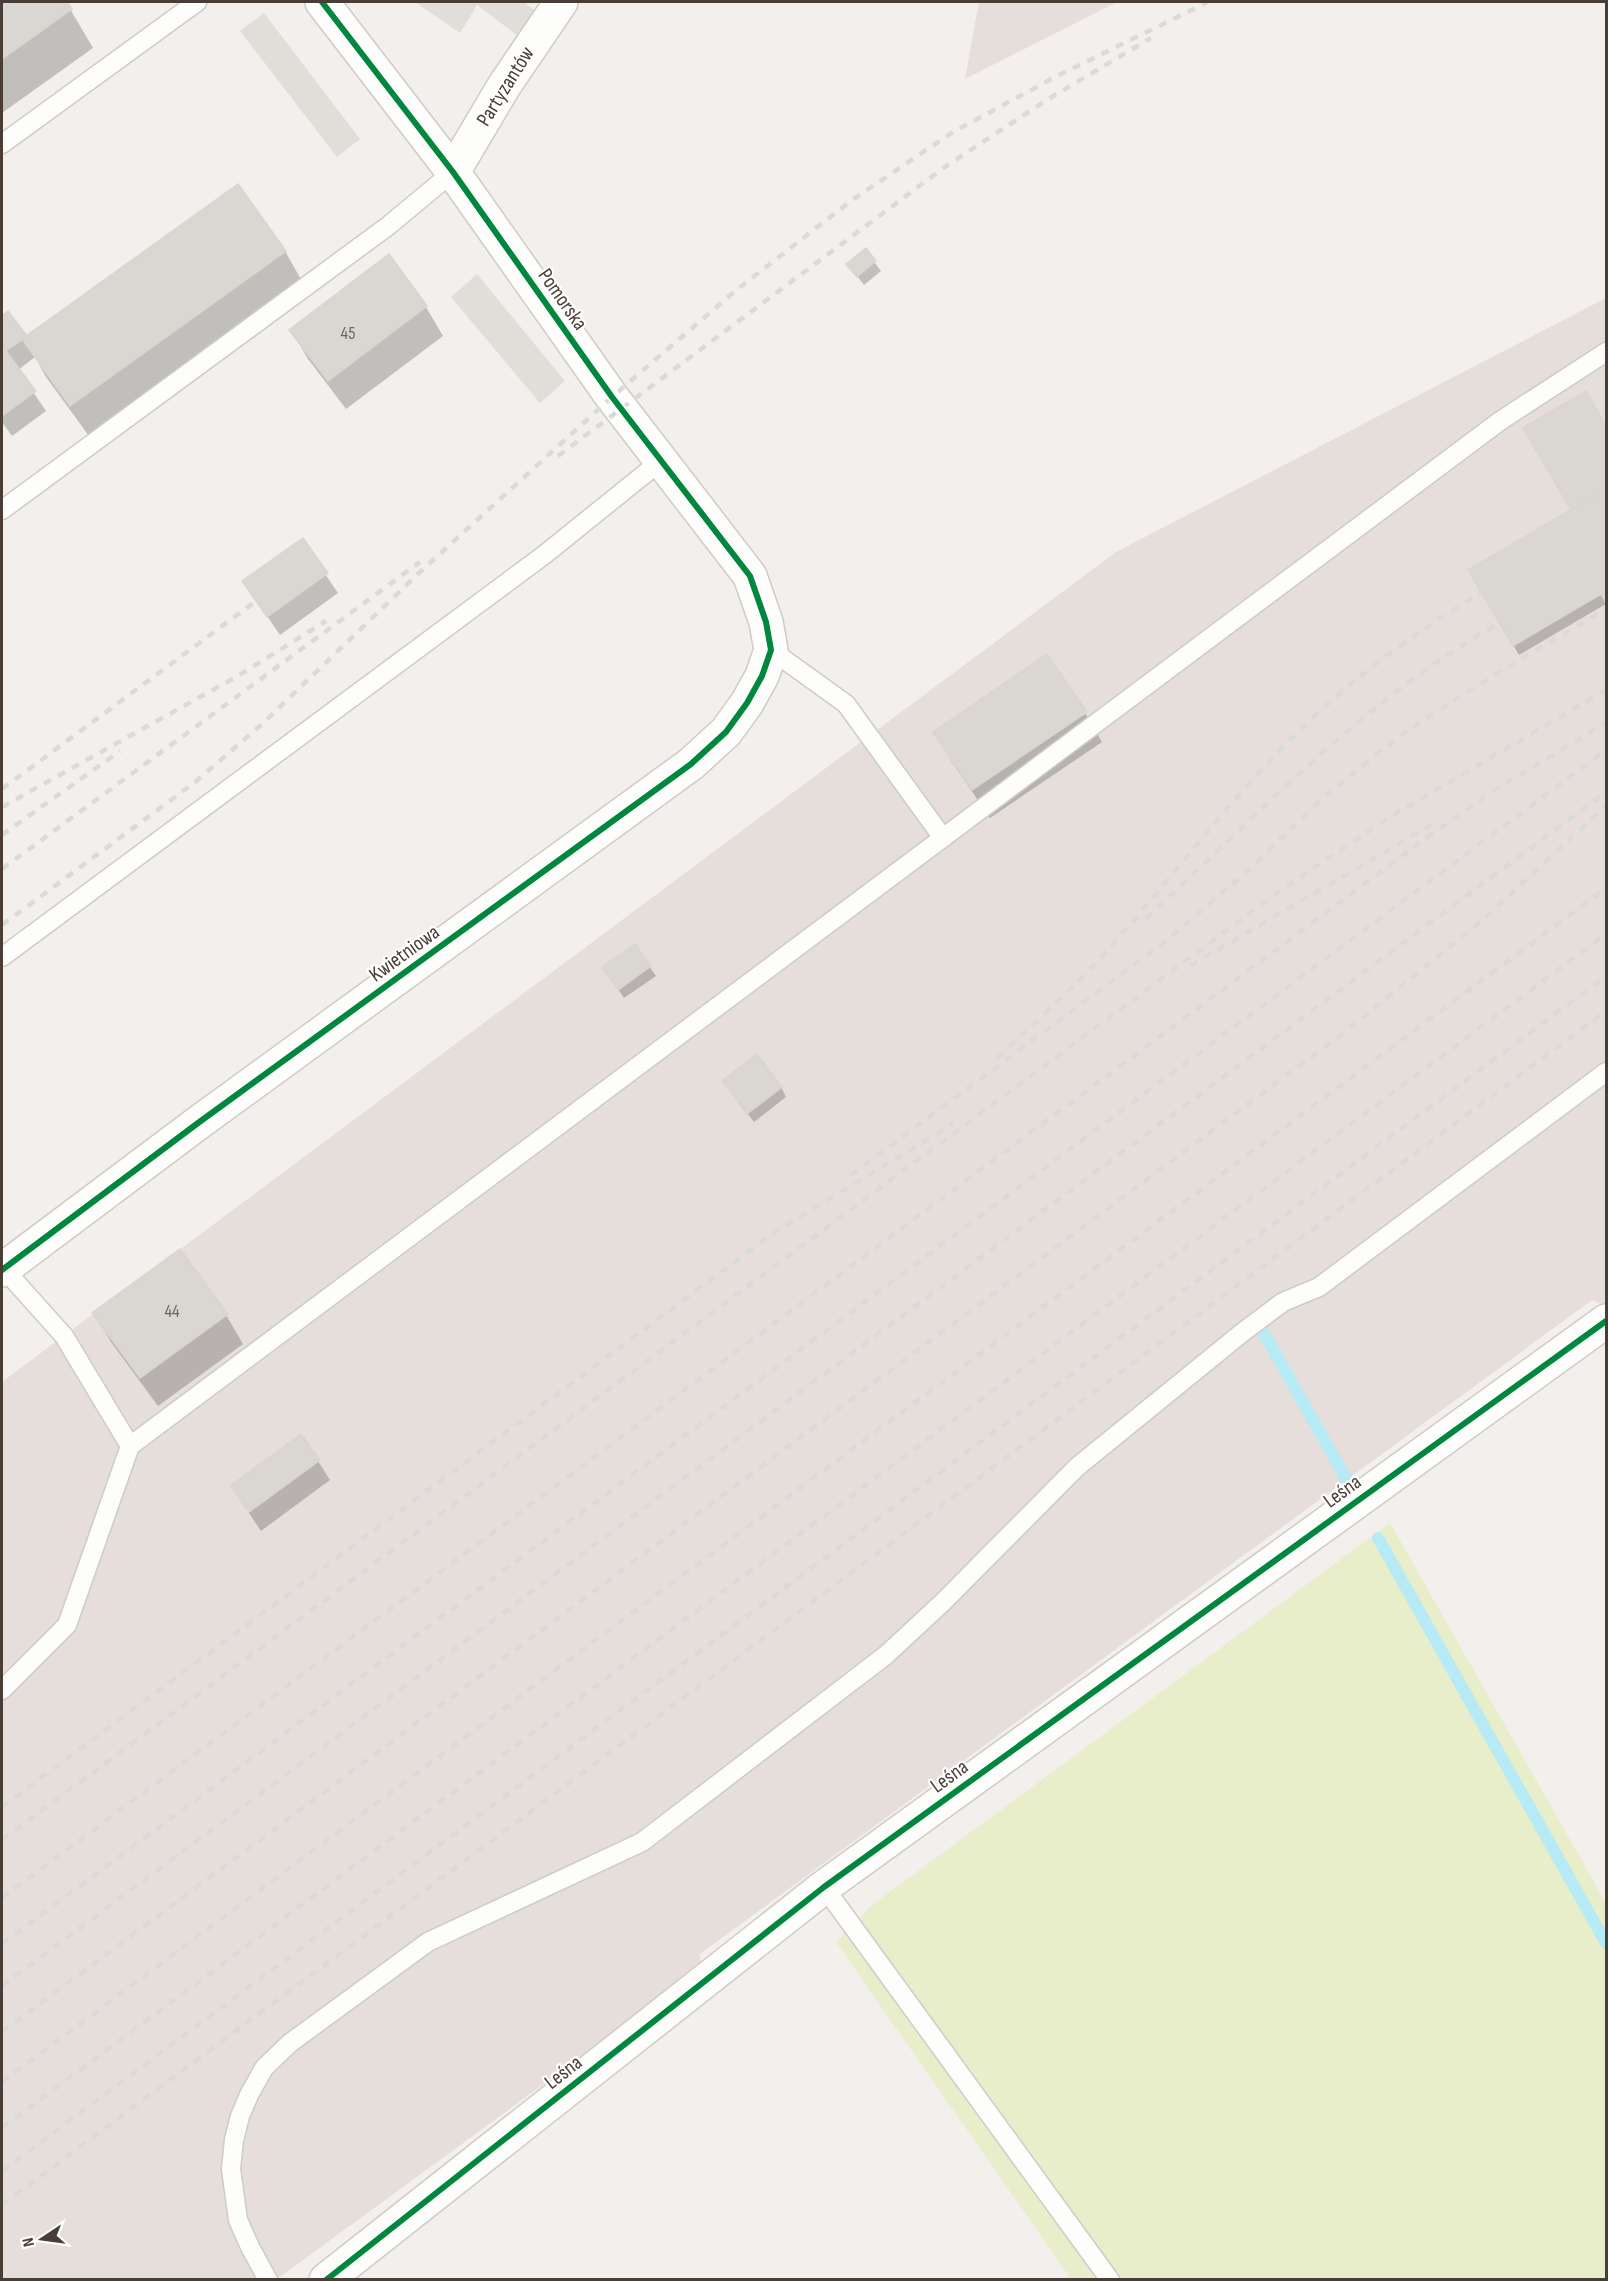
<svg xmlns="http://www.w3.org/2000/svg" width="1608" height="2281" font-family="'Sofia Sans Condensed',sans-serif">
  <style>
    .industrial { fill: #e5dedb }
    .green { fill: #e8eec9 }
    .parking { fill: #e1deda }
    .shadow { fill: #0003 }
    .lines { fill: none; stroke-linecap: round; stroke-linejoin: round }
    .stream { stroke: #b6ebf5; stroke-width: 12 }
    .building { fill: #dad6d1; stroke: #dbd5d0; stroke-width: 1.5 }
    .service-casing { stroke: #cfcbc7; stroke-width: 21 }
    .minor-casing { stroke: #cfcbc7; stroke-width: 36 }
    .tertiary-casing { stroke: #cfcbc7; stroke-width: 36 }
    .service { stroke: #fdfdfc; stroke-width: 18 }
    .minor { stroke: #fdfdfc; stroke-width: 33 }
    .tertiary { stroke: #fdfdfc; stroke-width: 33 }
    .rail { stroke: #dadad9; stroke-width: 4.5; stroke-dasharray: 8 8; stroke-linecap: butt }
    .cycleway-casing { stroke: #fff; stroke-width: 10 }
    .cycleway { stroke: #00873e; stroke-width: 6 }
    .labels { text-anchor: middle; stroke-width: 4.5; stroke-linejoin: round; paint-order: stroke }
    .number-label { font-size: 18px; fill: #70655e }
    .street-label { font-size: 21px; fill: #4a3d35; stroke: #fff }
  </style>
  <rect width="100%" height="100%" fill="#f2efec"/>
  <g class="industrial">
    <path d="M979,2H1117L965,79Z"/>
    <path d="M1606,298V1303L1604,1305L1592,1300L700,1954L701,1969L277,2279L2,2280V1382L1116,552Z"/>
  </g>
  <path class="green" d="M1390,1523L1606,1903V2279H1071L836,1942L872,1905Z"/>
  <g class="parking">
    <path d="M415,2H524L547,20L530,45L477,5L460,33Z"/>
    <path d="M264,13L360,139L337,157L240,31Z"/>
    <path d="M477,274L565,381L540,403L451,297Z"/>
  </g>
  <g class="shadow">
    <path d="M2,2H66L93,48L2,113Z"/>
    <path d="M865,250L881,271L864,285L848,264Z"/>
    <path d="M285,251L307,290L94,443L46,377L35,357L18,370L46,411L12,436L2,422V318L8,313L27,338Z"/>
    <path d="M426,307L443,336L346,409L308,359L291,330Z"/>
    <path d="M1586,393L1606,428V604L1519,655L1470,571L1573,511Z"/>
    <path d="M302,540L338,593L280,635L244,582Z"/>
    <path d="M1085,713L1102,742L990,818L952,762L935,733Z"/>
    <path d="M635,946L656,976L624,998L604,968Z"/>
    <path d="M781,1087L786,1097L754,1122L729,1090Z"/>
    <path d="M94,1313L226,1315L243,1344L158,1406L111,1342Z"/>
    <path d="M318,1461L330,1480L261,1531L232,1487Z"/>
  </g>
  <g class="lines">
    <g class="stream">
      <path d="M1264,1333L1349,1484"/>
      <path d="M1378,1538L1606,1943"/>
    </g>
  </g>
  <g class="building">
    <path d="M2,2H67L72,9L2,59Z"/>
    <path d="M238,184L286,251L70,406L22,339Z"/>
    <path d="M866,248L876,261L857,277L846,264Z"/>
    <path d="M389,254L427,306L328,381L289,330Z"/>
    <path d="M8,311L27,336L6,351L36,391L2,416V316Z"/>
    <path d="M1586,391L1606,426V489L1571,510L1523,428Z"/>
    <path d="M1606,489V603L1601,594L1513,646L1468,570Z"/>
    <path d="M303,538L328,573L267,617L242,581Z"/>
    <path d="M1047,654L1087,712L972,790L933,732Z"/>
    <path d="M635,944L651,966L618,990L602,967Z"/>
    <path d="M757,1054L782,1087L747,1114L722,1081Z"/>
    <path d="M180,1249L228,1314L140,1378L92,1313Z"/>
    <path d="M301,1434L320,1460L249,1512L230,1486Z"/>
  </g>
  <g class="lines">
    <g class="service-casing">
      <g id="service">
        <path d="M2,144L197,2"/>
        <path d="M2,510L388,226L453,172"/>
        <path d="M771,650L846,704L943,838"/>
        <path d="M2,957L544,555L662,460"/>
        <path d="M4,1269L64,1336L130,1446"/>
        <path d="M2,1690L67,1625L130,1446L1500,421L1606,352"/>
        <path d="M824,1887L1110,2280"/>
        <path d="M268,2280L251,2249L238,2220L231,2169L234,2140L240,2116L249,2095L264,2068L290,2043L428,1942L642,1842L886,1655L943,1602L1077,1467L1243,1332L1283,1302L1319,1287L1606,1072"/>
      </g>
    </g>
    <g class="minor-casing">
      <path id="minor" d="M326,2280L824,1887L1606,1321"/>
    </g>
    <g class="tertiary-casing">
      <g id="tertiary">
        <path d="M453,172L504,86L561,2"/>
        <path d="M2,1270L198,1123L691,764L726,732L747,703L762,676L771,650L766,622L750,576L612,397L453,172L322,2"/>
      </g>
    </g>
    <use href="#service" class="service"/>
    <use href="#minor" class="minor"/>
    <use href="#tertiary" class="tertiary"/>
    <g class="rail">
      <path d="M558,456L946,166L1050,98L1151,38"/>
      <path d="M2,789L256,601"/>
      <path d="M2,807L236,677L326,621"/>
      <path d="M2,835L120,751"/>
      <path d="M2,869L420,562"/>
      <path d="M1146,919C1258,814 1365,699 1499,623"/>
      <path d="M2,925L194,783L261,725L420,572L612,397L734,292L852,200L953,132L1059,75L1208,2"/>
      <path d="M1190,966L1433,824"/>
      <path d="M997,1058C1032,1025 1069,993 1101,957C1170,882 1231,797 1304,726C1358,674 1417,631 1481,593"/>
      <path d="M851,1175L1162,944L1242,876L1323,798L1398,737L1491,677L1606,609"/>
      <path d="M2,1807L779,1229L953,1124"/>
      <path d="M2,1840L1285,887L1390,817L1606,690"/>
      <path d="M2,1898L1425,839L1490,793L1606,723"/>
      <path d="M2,1944L1606,750"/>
      <path d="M2,1986L1606,792"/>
      <path d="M2,2032L1346,1031L1479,923L1606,806"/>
      <path d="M2,2082L1606,888"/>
      <path d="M2,2128L1606,934"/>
      <path d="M2,2171L1606,976"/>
      <path d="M2,2205L1606,1011"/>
    </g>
    <g class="cycleway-casing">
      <g id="cycleway">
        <path d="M2,1270L198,1123L691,764L726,732L747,703L762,676L771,650L766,622L750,576L612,397L453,172L322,2"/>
        <path d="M326,2280L824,1887L1606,1321"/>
      </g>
    </g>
    <use href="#cycleway" class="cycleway"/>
  </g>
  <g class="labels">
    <g class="number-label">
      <text x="348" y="339">45</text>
      <text x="172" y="1317">44</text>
    </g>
    <g class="street-label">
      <text transform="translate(505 86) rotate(-58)" y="7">Partyzantów</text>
      <text transform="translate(563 299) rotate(55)" y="7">Pomorska</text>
      <text transform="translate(404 953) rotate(-36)" y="7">Kwietniowa</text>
      <text transform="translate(1342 1491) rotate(-36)" y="7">Leśna</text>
      <text transform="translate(949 1776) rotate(-36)" y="7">Leśna</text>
      <text transform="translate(563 2072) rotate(-38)" y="7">Leśna</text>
    </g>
  </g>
  <rect width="1608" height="2281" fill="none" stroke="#4a3d35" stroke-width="6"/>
  <g transform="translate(42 2239) rotate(257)" stroke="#ffffff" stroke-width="4.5" paint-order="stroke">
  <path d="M0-4.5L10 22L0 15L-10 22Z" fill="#4a3d35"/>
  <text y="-9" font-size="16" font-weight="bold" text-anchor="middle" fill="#4a3d35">N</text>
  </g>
</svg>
